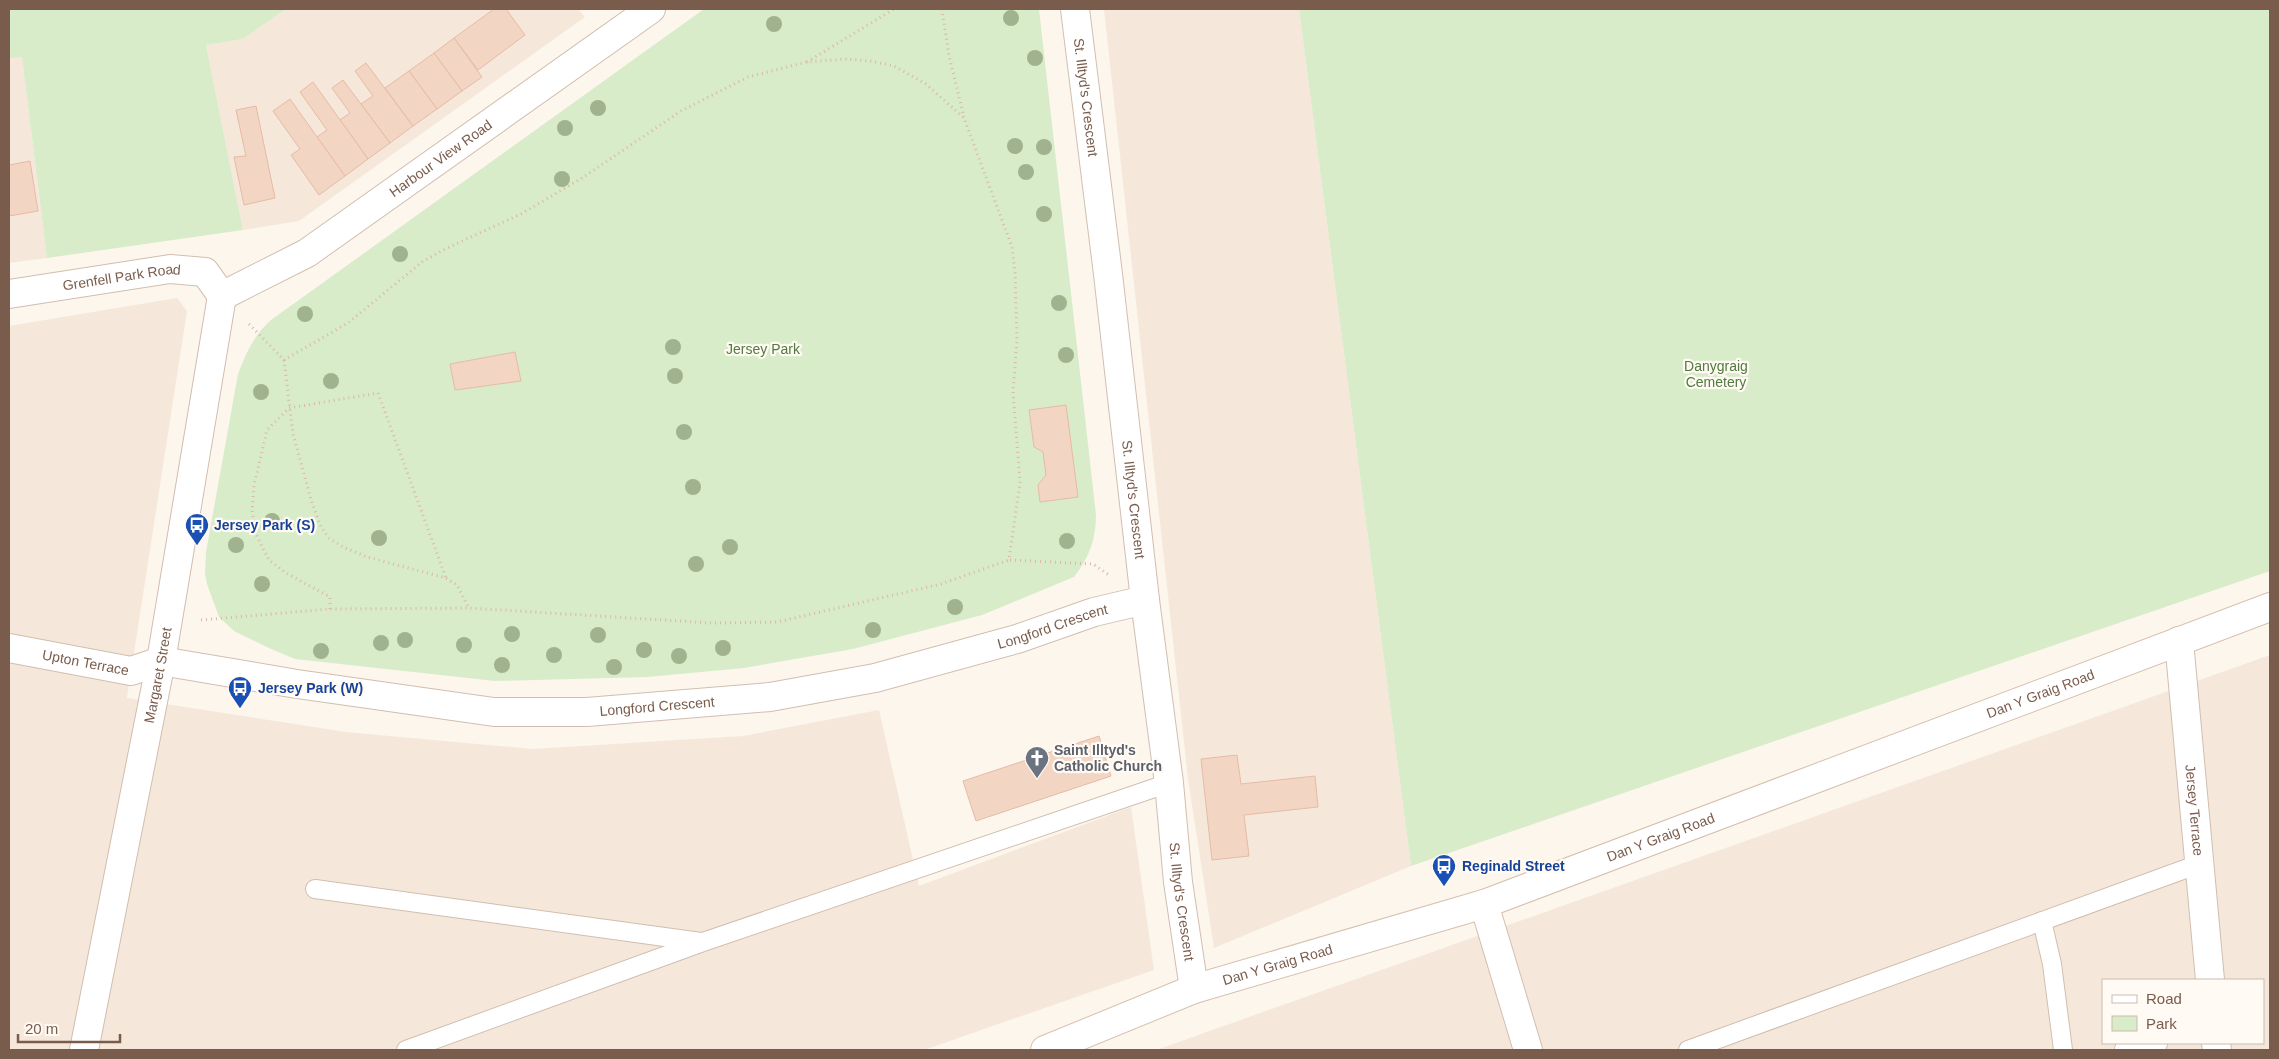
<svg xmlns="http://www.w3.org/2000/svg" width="2279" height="1059" font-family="Arial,sans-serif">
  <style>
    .residential { fill: #f5e8da; fill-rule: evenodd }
    .green { fill: #d8ecc9 }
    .building { fill: #f3d5c3; stroke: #e6bba3 }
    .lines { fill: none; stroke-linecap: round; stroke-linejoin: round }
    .lane-casing { stroke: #d1beb0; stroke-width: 20 }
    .street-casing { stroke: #d1beb0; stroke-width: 30 }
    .secondary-casing { stroke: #d6c0b0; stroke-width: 30 }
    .path { stroke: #d9b8a5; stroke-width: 3; stroke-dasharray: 1 4; stroke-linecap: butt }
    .lane { stroke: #fff; stroke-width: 18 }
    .street { stroke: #fff; stroke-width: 28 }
    .secondary { stroke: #fff; stroke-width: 28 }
    .tree { fill: #a0b28e }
    .labels { text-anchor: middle; stroke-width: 4.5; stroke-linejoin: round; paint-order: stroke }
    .street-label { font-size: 14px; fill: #7a5c4d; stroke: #fffaf3 }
    .park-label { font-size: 14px; fill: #537a41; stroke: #fffaf3 }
    .transit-label { font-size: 14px; font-weight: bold; fill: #164399; stroke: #fffaf3; text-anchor: start }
    .worship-label { font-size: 14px; font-weight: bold; fill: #5b616d; stroke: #fffaf3; text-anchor: start }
  </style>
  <rect width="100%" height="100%" fill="#fdf6ec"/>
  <g class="residential">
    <path d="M286,9H578L585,17L299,221L243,230L206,45L243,39Z"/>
    <path d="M1104,9H1299L1411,866L1214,948L1188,779Z"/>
    <path d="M22,56L47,258L9,263V58Z"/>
    <path d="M177,298L187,311L127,698L346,732L533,749L743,736L879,710L919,886L1131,807L1154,970L924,1050H9V326Z"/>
    <path d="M2270,655V1050H1156ZM2103,980H2263V1043H2103Z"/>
  </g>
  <g class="green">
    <path d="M9,9H286L243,39L206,45L243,230L47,258L22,57L9,58Z"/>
    <path d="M704,9H1039L1096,515C1096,539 1089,558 1074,577L982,615L853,649L744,668L647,677L495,681L295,659L269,648L234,631L219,617L207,584L205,573L206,552L238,374C246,353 254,335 271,320Z"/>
    <path d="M1299,9H2270V571L1411,866Z"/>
  </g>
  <g class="building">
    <path d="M494,9H506L525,35L478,70L454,38Z"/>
    <path d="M454,38L482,77L462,91L434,53Z"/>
    <path d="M434,53L462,91L437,109L409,71Z"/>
    <path d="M366,63L413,126L390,143L361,104L373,96L355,71Z"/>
    <path d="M409,71L437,109L413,126L385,88Z"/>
    <path d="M343,80L390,143L368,159L340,120L350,113L332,88Z"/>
    <path d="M313,82L368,159L345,176L317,137L327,130L300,92Z"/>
    <path d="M290,99L345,176L319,195L291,155L300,149L273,111Z"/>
    <path d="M256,106L275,198L244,205L234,157L246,156L236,110Z"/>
    <path d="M30,161L38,211L9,216V165Z"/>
    <path d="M515,352L521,381L455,390L450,364Z"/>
    <path d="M1066,405L1078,497L1040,502L1038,485L1046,475L1043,452L1034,447L1029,410Z"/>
    <path d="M1099,736L1111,776L976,821L963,781Z"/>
    <path d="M1237,755L1241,784L1315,776L1318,807L1244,815L1249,856L1212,860L1201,759Z"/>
  </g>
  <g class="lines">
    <g class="lane-casing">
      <g id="lane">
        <path d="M315,889L701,942"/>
        <path d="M2042,921L2052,964L2063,1050"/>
        <path d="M406,1050L703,942L1169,783"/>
        <path d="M1688,1050L2199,864"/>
      </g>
    </g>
    <g class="street-casing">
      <g id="street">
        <path id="s1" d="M1075,9L1108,274L1145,600L1169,783L1178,882L1194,989"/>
        <path id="s2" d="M9,294L170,269L205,272L222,296"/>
        <path id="s3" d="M222,296L307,253L651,9"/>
        <path id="s4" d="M2179,641L2210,980"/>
        <path id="s5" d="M9,648L131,671L161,661L297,684L494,712H587L770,697L875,678L1017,639L1094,612L1145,600"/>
        <path d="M1484,904L1528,1050"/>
        <path d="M2216,1043L2217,1050"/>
        <path id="s6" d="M84,1050L161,661L222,296"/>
        <path d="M2129,1050L2153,1043"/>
      </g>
    </g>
    <g class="secondary-casing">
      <g id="secondary">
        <path id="s7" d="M1045,1050L1194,989L1484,904L2270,607"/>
      </g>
    </g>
    <g class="path">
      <path d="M942,9L949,56L964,117"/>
      <path d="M807,62L894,9"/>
      <path d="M249,324L284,360L348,323L422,262L445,249L521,214L582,178L681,111L748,77L807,62L845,59L870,61L894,66L926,84L964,118L1012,247L1015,273L1017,341L1013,391L1020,482L1009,560L1093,564L1109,575"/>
      <path d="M284,360L293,434L312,503L321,527L329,538L343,547L367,557L446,578L457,585L469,608"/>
      <path d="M330,609V597L286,573L269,560L255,532L252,510L254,485L267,430L289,408L378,393L446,578"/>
      <path d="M201,620L330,609L469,608L712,623L777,622L941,584L1009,560"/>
    </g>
    <use href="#lane" class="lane"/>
    <use href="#street" class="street"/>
    <use href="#secondary" class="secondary"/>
  </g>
  <g class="tree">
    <circle cx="1011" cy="18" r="8"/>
    <circle cx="774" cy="24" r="8"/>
    <circle cx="1035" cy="58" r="8"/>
    <circle cx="598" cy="108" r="8"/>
    <circle cx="565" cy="128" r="8"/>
    <circle cx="1015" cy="146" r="8"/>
    <circle cx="1044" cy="147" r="8"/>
    <circle cx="1026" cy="172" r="8"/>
    <circle cx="562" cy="179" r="8"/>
    <circle cx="1044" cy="214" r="8"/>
    <circle cx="400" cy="254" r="8"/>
    <circle cx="1059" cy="303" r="8"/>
    <circle cx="305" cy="314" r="8"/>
    <circle cx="673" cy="347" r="8"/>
    <circle cx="1066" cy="355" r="8"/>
    <circle cx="675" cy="376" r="8"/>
    <circle cx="331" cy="381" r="8"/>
    <circle cx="261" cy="392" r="8"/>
    <circle cx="684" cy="432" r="8"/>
    <circle cx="693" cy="487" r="8"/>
    <circle cx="272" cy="521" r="8"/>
    <circle cx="379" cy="538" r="8"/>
    <circle cx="1067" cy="541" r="8"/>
    <circle cx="236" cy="545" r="8"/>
    <circle cx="730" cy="547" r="8"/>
    <circle cx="696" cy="564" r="8"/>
    <circle cx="262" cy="584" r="8"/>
    <circle cx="955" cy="607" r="8"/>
    <circle cx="873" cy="630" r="8"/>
    <circle cx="512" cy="634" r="8"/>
    <circle cx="598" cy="635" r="8"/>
    <circle cx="405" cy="640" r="8"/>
    <circle cx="381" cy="643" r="8"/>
    <circle cx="464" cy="645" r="8"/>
    <circle cx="723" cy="648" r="8"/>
    <circle cx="644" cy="650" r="8"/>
    <circle cx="321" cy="651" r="8"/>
    <circle cx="554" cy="655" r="8"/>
    <circle cx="679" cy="656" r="8"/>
    <circle cx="502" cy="665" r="8"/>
    <circle cx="614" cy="667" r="8"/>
  </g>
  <defs>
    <g id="bus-pin" transform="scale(1.25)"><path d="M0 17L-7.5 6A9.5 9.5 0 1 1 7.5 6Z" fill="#1a4fb4" stroke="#fffaf3"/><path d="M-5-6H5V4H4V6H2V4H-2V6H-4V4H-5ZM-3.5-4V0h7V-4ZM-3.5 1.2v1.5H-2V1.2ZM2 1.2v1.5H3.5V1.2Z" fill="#fff"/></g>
    <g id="church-pin" transform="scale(1.25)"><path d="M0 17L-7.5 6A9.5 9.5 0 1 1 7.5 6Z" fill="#6b7280" stroke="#fffaf3"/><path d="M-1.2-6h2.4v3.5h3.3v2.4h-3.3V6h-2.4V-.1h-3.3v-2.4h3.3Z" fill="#fff"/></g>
  </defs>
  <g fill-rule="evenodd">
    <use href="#bus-pin" x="197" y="525"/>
    <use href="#bus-pin" x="240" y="688"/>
    <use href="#church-pin" x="1037" y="758"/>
    <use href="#bus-pin" x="1444" y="866"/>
  </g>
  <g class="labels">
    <g class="street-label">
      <text dy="5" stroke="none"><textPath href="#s1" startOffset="89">St. Illtyd's Crescent</textPath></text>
      <text dy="5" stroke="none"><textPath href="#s3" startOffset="259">Harbour View Road</textPath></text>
      <text dy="5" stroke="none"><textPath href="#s2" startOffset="114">Grenfell Park Road</textPath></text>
      <text dy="5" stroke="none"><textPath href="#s1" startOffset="494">St. Illtyd's Crescent</textPath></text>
      <text dy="5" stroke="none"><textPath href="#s5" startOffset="1061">Longford Crescent</textPath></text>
      <text dy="5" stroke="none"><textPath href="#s5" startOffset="78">Upton Terrace</textPath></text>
      <text dy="5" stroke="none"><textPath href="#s6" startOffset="382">Margaret Street</textPath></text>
      <text dy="5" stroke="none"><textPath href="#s7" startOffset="1058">Dan Y Graig Road</textPath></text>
      <text dy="5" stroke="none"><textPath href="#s5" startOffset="656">Longford Crescent</textPath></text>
      <text dy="5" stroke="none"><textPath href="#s4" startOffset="170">Jersey Terrace</textPath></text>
      <text dy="5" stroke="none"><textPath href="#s7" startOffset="652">Dan Y Graig Road</textPath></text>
      <text dy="5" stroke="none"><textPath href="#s1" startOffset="899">St. Illtyd's Crescent</textPath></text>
      <text dy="5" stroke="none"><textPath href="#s7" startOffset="248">Dan Y Graig Road</textPath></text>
    </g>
    <g class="park-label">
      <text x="763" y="354">Jersey Park</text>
      <text x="1716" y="371">Danygraig<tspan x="1716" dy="16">Cemetery</tspan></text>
    </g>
    <g class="transit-label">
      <text x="214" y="530">Jersey Park (S)</text>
      <text x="258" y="693">Jersey Park (W)</text>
      <text x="1462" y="871">Reginald Street</text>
    </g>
    <g class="worship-label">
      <text x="1054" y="755">Saint Illtyd's<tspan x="1054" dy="16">Catholic Church</tspan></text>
    </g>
  </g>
  <rect width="2279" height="1059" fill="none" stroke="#7a5c4d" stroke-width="20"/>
  <rect x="2102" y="979" width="162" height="65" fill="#fffaf3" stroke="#cabbb1"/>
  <rect x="2112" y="995" width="25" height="8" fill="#ffffff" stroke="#cabbb1"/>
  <text x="2146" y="1004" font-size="15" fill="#7a5c4d">Road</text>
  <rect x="2112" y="1016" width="25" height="15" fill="#d8ecc9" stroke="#cabbb1"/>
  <text x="2146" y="1029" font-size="15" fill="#7a5c4d">Park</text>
  <path d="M18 1034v8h102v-8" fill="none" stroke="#7a5c4d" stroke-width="2.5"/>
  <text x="25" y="1034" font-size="15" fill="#7a5c4d" stroke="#fffaf3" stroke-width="4" paint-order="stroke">20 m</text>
</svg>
